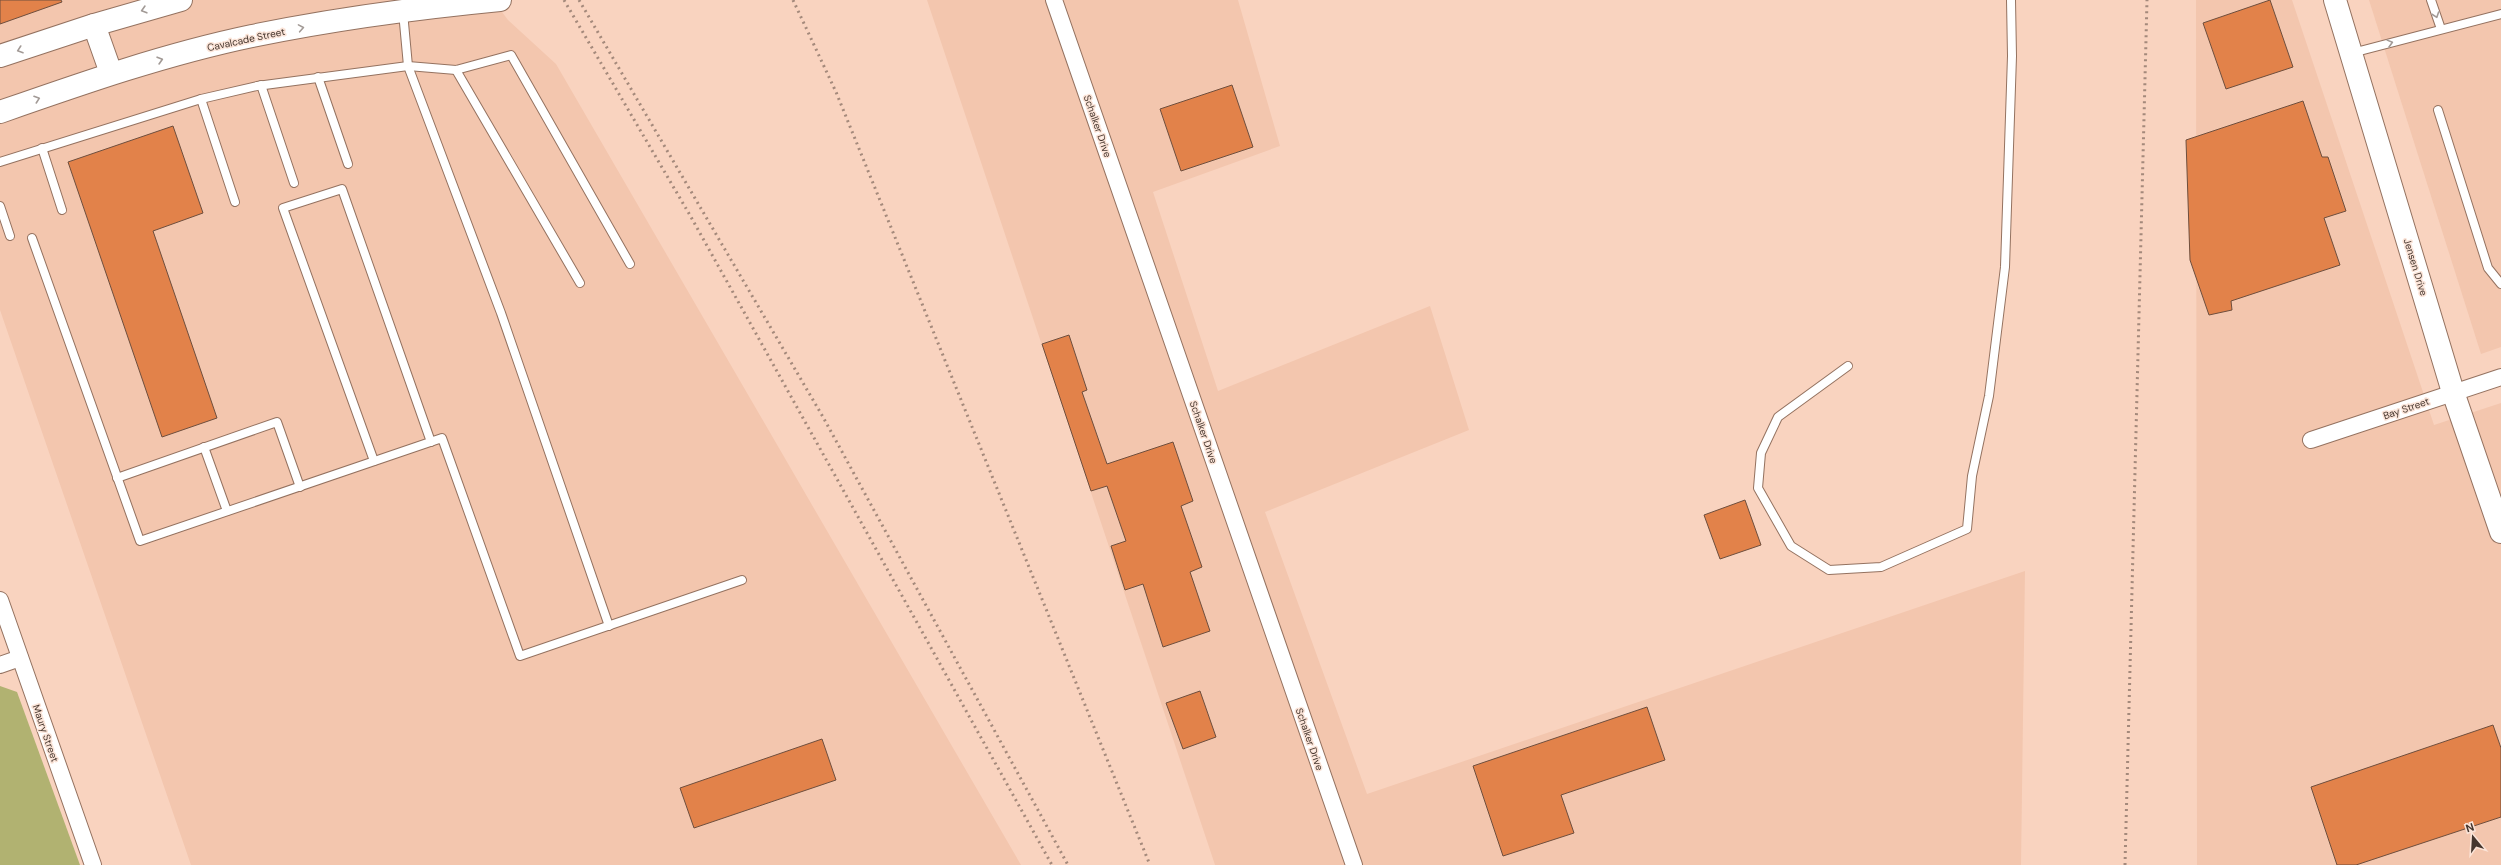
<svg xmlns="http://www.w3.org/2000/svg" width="2501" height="865" font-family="'DM Sans',sans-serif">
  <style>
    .built { fill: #f3c6ae }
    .green { fill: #b1b271 }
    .building { fill: #e2824a; stroke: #6e4e3d }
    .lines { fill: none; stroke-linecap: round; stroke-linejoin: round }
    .lane-casing { stroke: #947260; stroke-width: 10 }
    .street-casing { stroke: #947260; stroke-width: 18 }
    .secondary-casing { stroke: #947260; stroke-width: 24 }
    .lane { stroke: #fff; stroke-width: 8 }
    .street { stroke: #fff; stroke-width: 16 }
    .secondary { stroke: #fff; stroke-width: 22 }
    .rail { stroke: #a4897b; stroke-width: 3; stroke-dasharray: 2 4; stroke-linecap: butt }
    .oneway { stroke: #a29a96 }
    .labels { text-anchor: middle; stroke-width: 3; stroke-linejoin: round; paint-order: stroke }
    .street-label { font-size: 10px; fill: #45362e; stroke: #fbe4d8 }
  </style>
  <rect width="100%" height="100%" fill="#f9d3bf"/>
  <g class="built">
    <path d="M0,0H493L508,20L556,64L1021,865H191L0,310Z"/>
    <path d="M927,0H1238L1280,146L1153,192L1218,391L1430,306L1469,430L1265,512L1367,794L2025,571L2021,865H1215Z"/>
    <path d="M2196,0H2292L2434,425L2501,403V865H2197Z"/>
    <path d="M2369,0H2501V347L2481,354Z"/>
  </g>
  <path class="green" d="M0,686L17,692L80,865H0Z"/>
  <g class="building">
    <path d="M0,0H61L62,2L0,24Z"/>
    <path d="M2270,0L2293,67L2226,89L2203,23Z"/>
    <path d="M1232,85L1253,147L1181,171L1160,109Z"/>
    <path d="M2303,101L2322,157H2328L2346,211L2324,218L2340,265L2231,301L2232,310L2209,315L2190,260L2186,140Z"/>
    <path d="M173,126L203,213L153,231L217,418L162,437L68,162Z"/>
    <path d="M1069,335L1087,390L1082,392L1107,464L1173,442L1193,501L1181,506L1202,567L1190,572L1210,631L1163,647L1143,584L1125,590L1111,546L1126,541L1107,486L1091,491L1042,344Z"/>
    <path d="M1745,500L1761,545L1720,559L1704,515Z"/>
    <path d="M1200,691L1216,737L1183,749L1166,703Z"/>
    <path d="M1647,707L1665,760L1561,795L1574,833L1503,856L1473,766Z"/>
    <path d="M2493,725L2501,748V817L2356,865H2337L2311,787Z"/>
    <path d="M822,739L836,780L694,828L680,788Z"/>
  </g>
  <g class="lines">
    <g class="lane-casing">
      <g id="lane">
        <path d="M2431,0L2441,29"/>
        <path d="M403,12L408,66L501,313L609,626"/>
        <path d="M2352,53L2501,14"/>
        <path d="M456,70L580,283"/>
        <path d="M318,77L348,164"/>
        <path d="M261,85L294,183"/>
        <path d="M201,99L235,202"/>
        <path d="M2438,110L2488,268L2501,284"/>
        <path d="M42,148L62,210"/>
        <path d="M0,162L201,99L257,86L408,66L456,70L511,55L630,264"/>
        <path d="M0,206L10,236"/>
        <path d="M32,238L140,541L442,438L520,656L742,580"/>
        <path d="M1848,366L1778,417L1761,453L1758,488L1791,546L1829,570L1881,567L1967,529L1972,476L1989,396L2005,267L2012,56L2011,0"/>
        <path d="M204,447L227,511"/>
        <path d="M374,461L283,208L342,189L431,442"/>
        <path d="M117,478L277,422L300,487"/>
      </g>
    </g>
    <g class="street-casing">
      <g id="street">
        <path d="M1054,0L1354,865"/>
        <path d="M2311,440L2501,377"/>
        <path d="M0,600L93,865"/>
        <path d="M0,665L20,658"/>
      </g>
    </g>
    <g class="secondary-casing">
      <g id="secondary">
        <path d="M2335,0L2453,392L2501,532"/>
        <path d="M94,25L111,73"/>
        <path d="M0,56L94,25L181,0"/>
        <path d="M0,112C83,83 166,54 252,36C334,19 417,8 500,0"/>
      </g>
    </g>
    <use href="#lane" class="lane"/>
    <use href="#street" class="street"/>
    <use href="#secondary" class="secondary"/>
    <g class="rail">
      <path d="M564,0L691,217L1052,865"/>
      <path d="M579,0L823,417L1068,865"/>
      <path d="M793,0L836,92L1150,865"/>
      <path d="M2125,865L2147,0"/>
    </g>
  </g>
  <defs><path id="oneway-chevron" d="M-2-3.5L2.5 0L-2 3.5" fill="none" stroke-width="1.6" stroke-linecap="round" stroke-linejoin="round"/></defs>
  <g class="oneway">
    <use href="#oneway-chevron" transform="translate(144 10) rotate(164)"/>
    <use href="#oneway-chevron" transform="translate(2436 15) rotate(71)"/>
    <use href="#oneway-chevron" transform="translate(301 28) rotate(-10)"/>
    <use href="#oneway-chevron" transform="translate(2390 43) rotate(-15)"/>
    <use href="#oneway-chevron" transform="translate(20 50) rotate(161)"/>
    <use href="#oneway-chevron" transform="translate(160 60) rotate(-16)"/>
    <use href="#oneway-chevron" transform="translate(37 99) rotate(-19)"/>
  </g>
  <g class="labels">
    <g class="street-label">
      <text transform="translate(246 39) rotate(-12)" y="4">Cavalcade Street</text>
      <text transform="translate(1098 126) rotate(71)" y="4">Schalker Drive</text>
      <text transform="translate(2416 267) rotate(73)" y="4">Jensen Drive</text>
      <text transform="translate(2406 408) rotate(-19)" y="4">Bay Street</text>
      <text transform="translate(1204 432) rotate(71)" y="4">Schalker Drive</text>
      <text transform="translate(46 733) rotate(71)" y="4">Maury Street</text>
      <text transform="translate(1310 739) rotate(71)" y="4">Schalker Drive</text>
    </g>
  </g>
  <g transform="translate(2473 837) rotate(342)" stroke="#fbe4d8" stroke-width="3" paint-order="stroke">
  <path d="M0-3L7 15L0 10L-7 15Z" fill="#45362e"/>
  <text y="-6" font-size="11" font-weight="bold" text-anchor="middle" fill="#45362e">N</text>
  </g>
</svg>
